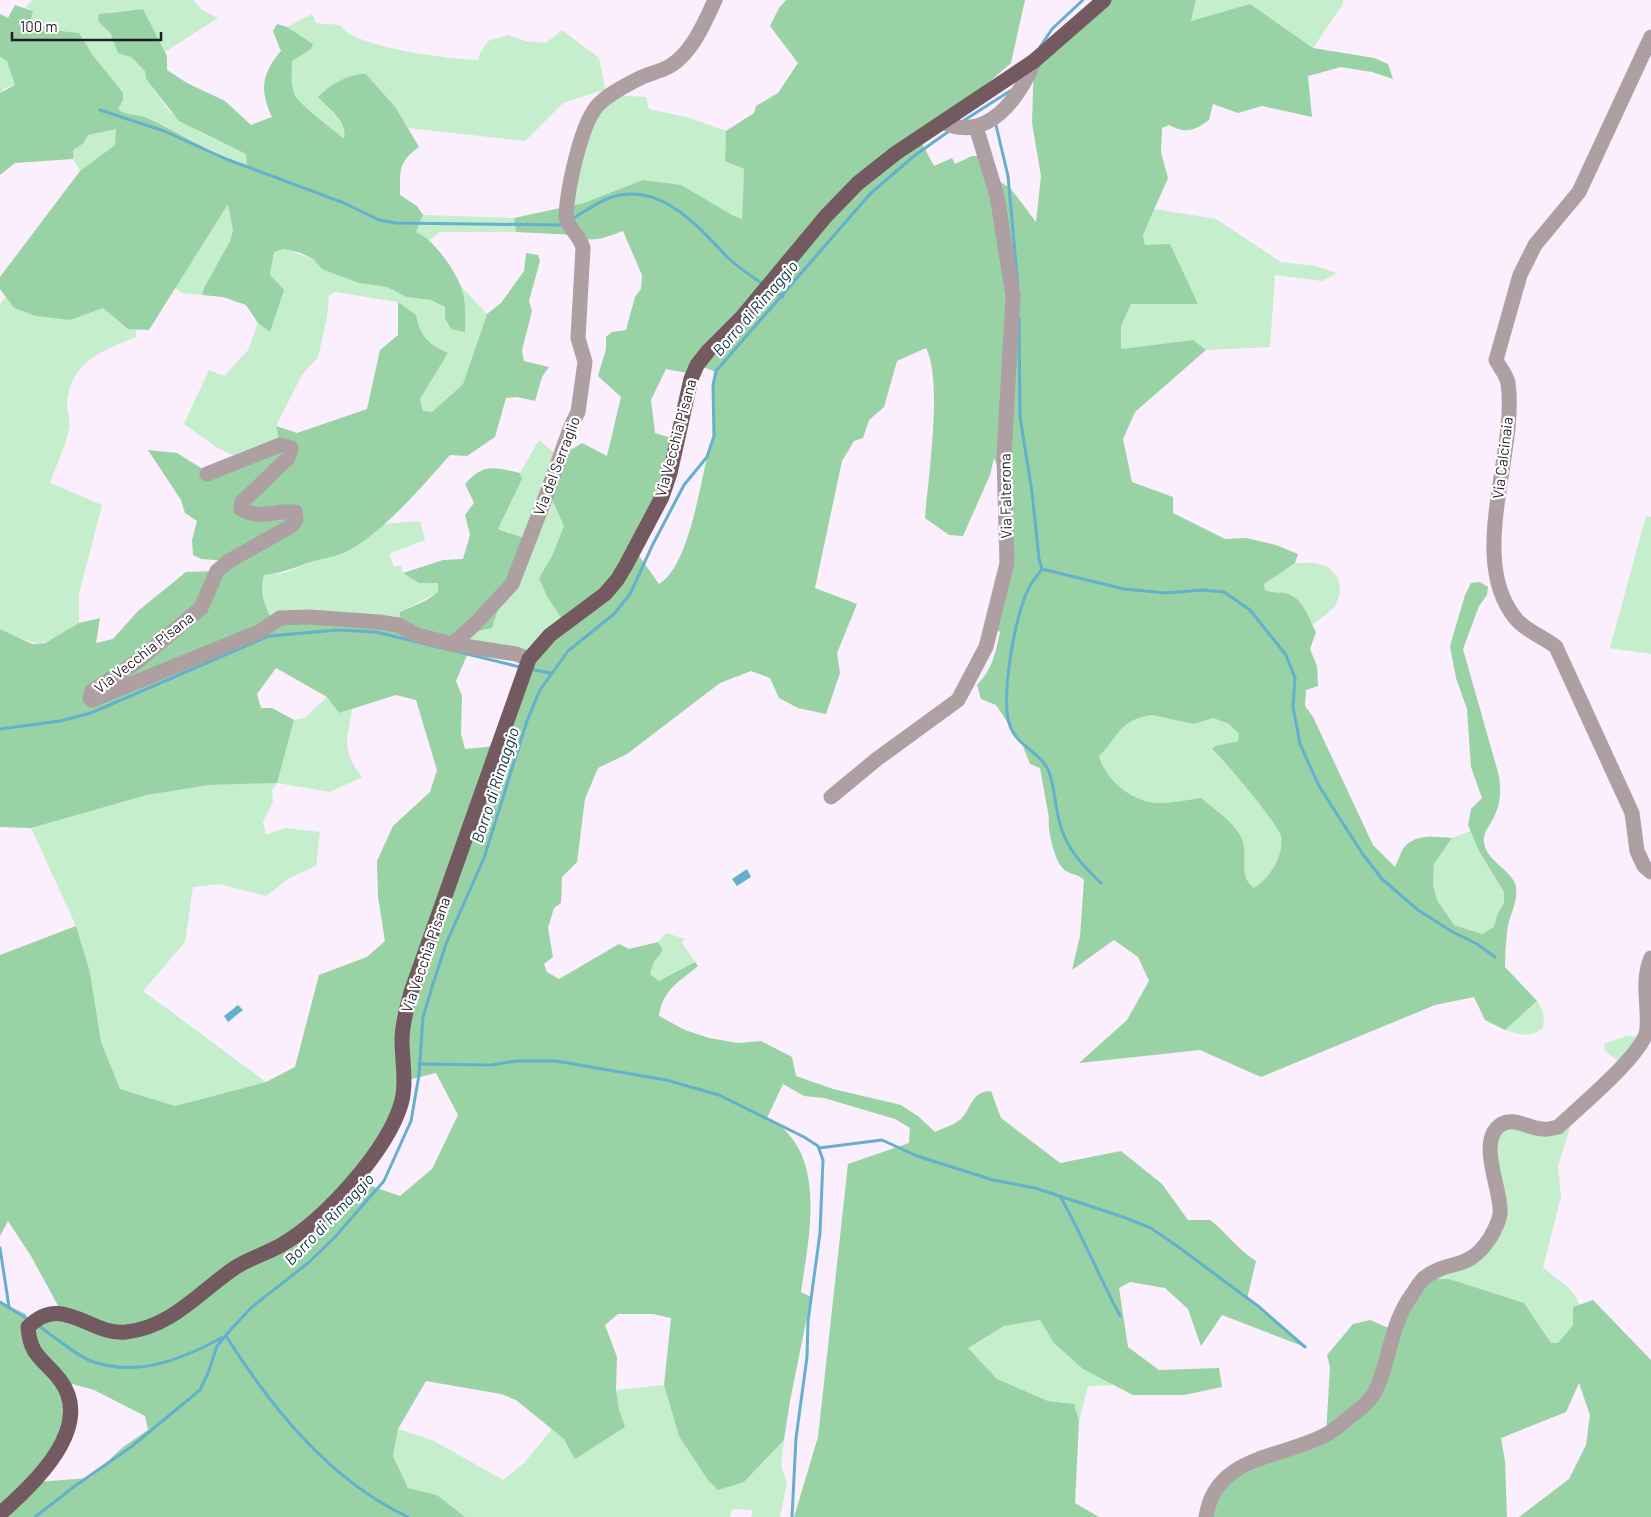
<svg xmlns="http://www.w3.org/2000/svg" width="1651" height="1517" font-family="Barlow,sans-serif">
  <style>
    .green { fill: #c4eecc }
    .forest { fill: #99d2a5; fill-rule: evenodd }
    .water { fill: #65b0cd }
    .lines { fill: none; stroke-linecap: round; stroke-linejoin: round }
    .stream { stroke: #65b0cd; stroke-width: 3 }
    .minor { stroke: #ad9fa2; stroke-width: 15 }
    .major { stroke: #735a60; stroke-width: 15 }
    .labels { text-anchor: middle; stroke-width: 4.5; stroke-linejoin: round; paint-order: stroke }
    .street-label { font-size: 15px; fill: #251d25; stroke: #fff }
    .water-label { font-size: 16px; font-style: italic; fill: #0f3340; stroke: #fff }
  </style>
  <rect width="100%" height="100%" fill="#fbeefd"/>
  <g class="green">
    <path d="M33,0H193L202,10L218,18L165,52L143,9L109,12L98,21L111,34L118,52L131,57L145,71L146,79L170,112L200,132L247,154L248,168C216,155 188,136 157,123C143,117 128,117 118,109L123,100L122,93L92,54L79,33L52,30L31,20L33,11L25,7Z"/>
    <path d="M1196,0H1343V4L1313,48L1250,4L1191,21Z"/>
    <path d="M312,14L316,23C325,25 332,23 341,26C352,47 453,60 478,60L480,53L488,41L508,35L526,41L546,43L562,30L599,58L606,93L599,91L563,103L525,141L408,128L396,108L366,74L327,106C335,115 346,125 345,138C335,132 301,105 296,97C290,87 292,72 292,61L313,44L287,27Z"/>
    <path d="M0,57L7,61L15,85L5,88L0,93Z"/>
    <path d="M612,95L646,97L649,109L690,118L726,131L725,161L744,169L742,219L732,215L584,203L566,206L585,127Z"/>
    <path d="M116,128L115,145L80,171L73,159V150L84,143L88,135Z"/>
    <path d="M228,203L233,230L230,241L204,288L202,295L182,293L175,288Z"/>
    <path d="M1155,209L1216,219L1281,262L1315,266L1337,273L1322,281L1275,275L1270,347L1206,350L1193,340L1121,349V326L1131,303L1198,304L1145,245L1143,235Z"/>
    <path d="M423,215L514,218L516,232H440L428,241L416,232Z"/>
    <path d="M284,249L313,259L322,269L335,274L359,283L387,287L408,297L431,300L445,307V318L463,292L458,283L487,314L463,384L432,412L423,411L420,399L448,353C428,342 421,338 416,315L398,302L335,292L329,295L327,317L318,357L302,375L276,426L280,445L243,460L216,447L184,424L209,370L224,376L248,350L258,323L270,331V275L274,252Z"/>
    <path d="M6,297L14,308L70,320L103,308L128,329H136V337C102,351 69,362 67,405C67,412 71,421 69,428C66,446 56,465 50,483L102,505L79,594V623C38,647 44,649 0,629V304Z"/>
    <path d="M539,440L559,457L548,491L564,526L552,556L539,578L565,624L529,659L452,644L510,532L498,529L522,479L520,473Z"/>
    <path d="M1646,516L1651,517V654L1610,648Z"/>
    <path d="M420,521L425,540L389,554L394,567L401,565L403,573L419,583H438V592L400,612L398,625L270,616C264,602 259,591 263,575L285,573L308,563L374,533L384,524Z"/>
    <path d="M1295,563C1303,563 1312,562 1319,564C1339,568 1346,592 1334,607C1328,614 1319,619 1312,625C1307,614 1301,598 1288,594C1280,591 1273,594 1265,590L1264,583Z"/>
    <path d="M327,697L339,713L352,709C347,741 341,749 362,777L330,792L277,783L272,790L273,801L263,822L266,835L285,828L320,832L316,866L289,878L266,896L220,884L193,887L185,942L143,991L266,1082L175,1106L120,1089L101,1042L90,972L76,926L31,828L147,795L209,785L277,783L294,720L305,718Z"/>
    <path d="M1152,715L1194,724L1213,718L1229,724L1239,734L1238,741L1215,746L1213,749C1223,758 1280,827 1281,837C1284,857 1270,877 1254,888C1237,876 1245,849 1236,830C1232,821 1210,806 1201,799C1187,800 1163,805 1150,802C1127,798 1105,777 1099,756C1119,735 1119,720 1152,715Z"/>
    <path d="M1471,831L1479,851L1504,892V903L1497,915L1494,928L1482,934L1454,925L1437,900L1433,885L1434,864L1452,838Z"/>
    <path d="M666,933L685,939L682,943L695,962L659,981L650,974L654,962L663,950L658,942Z"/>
    <path d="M1537,1001C1543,1010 1545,1017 1543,1028C1530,1038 1520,1035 1505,1030Z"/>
    <path d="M1627,1036L1645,1037L1623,1064L1605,1051L1604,1044Z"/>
    <path d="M1575,1112L1558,1166L1561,1197L1543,1267C1555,1280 1575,1286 1579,1305L1573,1307V1325L1558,1343H1551L1524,1303L1423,1279L1469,1261L1494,1231L1491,1171L1500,1125L1542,1129Z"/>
    <path d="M1040,1320C1061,1355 1079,1367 1115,1385L1088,1386L1079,1421L1073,1404L1048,1401L997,1379L968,1348L1004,1326Z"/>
    <path d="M664,1385L679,1436L744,1482L784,1440L781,1465L787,1483L780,1517H751L753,1510L732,1509L730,1517H465L437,1495L408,1488L393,1456L398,1429L434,1441L503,1480L525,1462L552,1429L564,1439L619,1410L616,1390Z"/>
  </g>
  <g class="forest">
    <path d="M786,0H1025L1011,63L943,122L919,138L934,166L952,158L955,164L972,156H986L992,176L1011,189L1036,222L1041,176L1032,123L1034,61L1104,0H1196L1191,21L1250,4L1313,48L1374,58L1388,64L1393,79L1372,72L1341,67L1308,76L1312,117L1262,106L1238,113L1213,104L1209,120C1194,131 1186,134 1169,125L1162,128L1161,152L1168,178L1143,235L1145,245L1170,244L1198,304H1131L1121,326V349L1193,340L1206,350L1135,412L1123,439L1132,482L1173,497V513L1225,539L1246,538L1276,545L1298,554L1295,563L1264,584L1265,590C1273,594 1280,591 1288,594C1303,598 1309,619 1316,632L1310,649L1317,666L1318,686L1306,690L1305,706L1313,717L1373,845L1395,867C1398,861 1400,854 1403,849C1414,833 1436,837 1452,838L1434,864L1433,885L1437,900L1454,925L1482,934L1494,927L1497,915L1504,903V892L1479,851L1468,825L1471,809L1482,798L1471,767L1467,709L1456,678L1450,646L1465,595L1471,583L1480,582L1488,587L1487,595L1479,606L1463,649L1499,776C1501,791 1501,803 1494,817C1491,823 1485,831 1484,837C1481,860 1514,870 1516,887C1518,900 1511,913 1508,925C1506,939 1505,953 1505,967L1537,1001L1505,1030L1485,1020L1474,997L1435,1005L1261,1077L1200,1050L1079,1063L1127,1020L1149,981L1138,957L1114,940L1072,970L1080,936L1084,880C1078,874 1072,875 1066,871C1055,865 1047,829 1049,818L1040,768L1030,764L1022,744L996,705L981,699L977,685C992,670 996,652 1000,632L993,628L1011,547L1001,474L994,458L990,475L963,536L949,535L925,518C928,479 943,380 926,348L897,361L884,407L869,420L863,438L854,441L842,461L815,588L857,604L837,653L840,673L826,714L798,708L779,698L770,678L751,671L720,683L627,754L598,768L585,799L577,862L562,877L561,903L554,908L548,928L553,957L544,964L547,972L559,979L619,944L629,949L658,942L663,950L654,962L650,974L659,981L695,962L698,966C680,981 662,990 659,1016L685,1030L709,1038L738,1043L761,1041L792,1057L796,1076L833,1089L901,1105L919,1117L935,1132C942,1128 955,1125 961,1119C972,1108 971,1091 991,1091L1001,1118L1060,1163L1121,1151L1162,1184L1188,1220H1210C1227,1233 1238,1250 1256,1261L1247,1299L1305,1347L1222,1315L1201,1346L1188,1309L1165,1288L1130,1282L1119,1288L1128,1347L1159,1370L1219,1368L1222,1387L1184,1395H1133L1083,1369L1054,1343L1040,1320L1004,1326L968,1348L997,1379L1048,1401L1074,1404L1079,1421L1075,1503L1099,1517H794L818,1437L848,1164L909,1143L910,1128L895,1119L824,1098L804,1096L783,1084L767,1118C829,1149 809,1236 801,1292L811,1297L790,1401L784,1440L744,1482L718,1490L708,1480L679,1436L664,1385L671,1318L653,1314H618L605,1325L617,1357L616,1390L619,1410L625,1427L575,1459L564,1439L516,1400L501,1394L426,1381L398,1429L393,1456L408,1488L437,1495L465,1517H0V1302L26,1314L28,1326L62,1313L31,1256L8,1221L0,1236V955L76,926L90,972L101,1042L120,1089L175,1106L266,1082L295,1067L319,975L367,957L385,941L378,897L377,861L393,826L430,792L437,770L416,700L396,695L339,713L327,697L276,668L257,694L261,708H272L294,720L277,783L209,785L147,795L31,828L0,827V629L32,644L45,643L79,623L100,618L96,643L113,639L138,611L186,572L217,571L228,561L201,559L193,555L192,540L197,521L185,513L181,500L148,450L177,453L206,471L280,445L276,426L297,433L367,409L380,350L398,335V302L416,315C421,338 428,343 448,353L420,399L423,411L432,412L463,384L487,314L501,303L524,271L526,253L538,255L540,261L529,301L532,311L522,350L524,361L549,367L542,377L535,401L517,397L506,398L495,437L467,456L450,455C424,484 377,540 341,554C330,558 318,559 307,563C292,569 280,573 264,575C259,591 264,602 270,616L398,625L400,612L425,601L438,592V583H419L403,573L443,560L463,559L470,535L465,515L474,503L465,484C483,463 495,467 520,473L522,479L498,529L529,540L502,596L492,628L473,632L452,644L471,646L456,681L462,696L461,733L465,749L497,746L529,659L565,624L547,596L539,578L552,556L564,526L548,491L559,457L582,443L607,456L621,397L598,376L606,349V337L612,332L626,330L635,297L641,289L642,275L623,231C609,236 590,245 576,235L516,232L514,218L584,203L643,180L681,185L732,215L742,219L744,169L725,161L726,131L754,113L756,106L778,93L798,63L770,26L779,8ZM698,365L716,372C711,393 717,415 714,436C713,443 709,451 707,458C699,490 688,567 659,584L635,550L678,440L655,433L651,400L666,369L693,374ZM1152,715L1194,724L1213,718L1229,724L1239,734L1238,741L1215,746L1212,749C1223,758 1279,826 1281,836C1284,857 1270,877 1254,888C1236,875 1250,854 1241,837C1234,822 1214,809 1201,798C1187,800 1163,805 1150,802C1127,798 1105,777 1099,756C1120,735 1119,720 1152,715ZM436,1073L458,1115L432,1169L400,1196L371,1186L354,1183L392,1123L403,1081ZM61,1381L94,1390L145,1416L148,1430L123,1447L90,1478L36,1482L71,1415Z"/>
    <path d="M15,5L33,11L31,20L52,30L79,33L92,54L123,93V100L118,109C127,117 136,113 147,118C181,133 212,154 247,167L246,154L179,121L146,79L145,71L131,57L118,53L111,34L98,21L99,14L143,9L167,56V70L187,83L225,101L251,125L272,117C259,90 262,73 281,51L273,31L277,24L287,27L313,44L311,49L292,61C292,72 290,87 296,97C300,104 335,132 344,138C348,122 328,108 318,97C330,85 349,73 366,74L396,108L419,147C398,162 400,171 400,195L417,206L423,215L416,232C435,240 458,274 463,293C466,306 465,319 465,332L451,329L445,318V307L431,300L407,297L387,287L359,283L335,274L322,269L313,259L301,253L284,249L274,252L270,275L284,290L270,332L258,323L246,305L223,297L202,295L204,288L230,241L233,230L228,204L149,330L128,329L103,308L70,320L36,316L14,308L0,289V277L80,171L115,145L116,129L88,135L84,143L73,150V159L15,163L0,175V93L15,85L7,61L0,57V14L8,18Z"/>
    <path d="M1423,1279H1449L1524,1303L1551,1343H1558L1573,1325V1307L1593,1300L1651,1360V1517H1519L1569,1479L1586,1445L1590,1415L1579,1383L1566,1412L1501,1438L1505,1461L1507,1517H1206L1219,1486L1326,1435L1330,1367L1327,1355L1353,1324L1370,1320L1393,1330Z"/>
  </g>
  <g class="water">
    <path d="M747,869L751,877L737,886L732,879Z"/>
    <path d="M238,1005L243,1010L228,1022L224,1016Z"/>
  </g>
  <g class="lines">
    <g class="stream">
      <path d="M1040,47L1052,29L1083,0"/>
      <path d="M100,110L164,131L226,159L344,203L379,220L396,223L560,225L564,223"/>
      <path d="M963,121L1010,91"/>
      <path d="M995,121L1008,176L1018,286"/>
      <path d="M572,219C584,212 596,203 609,198C659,180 697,225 727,257C738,267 751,276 763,284"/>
      <path d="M771,289L783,297"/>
      <path d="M1019,319L1020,417L1032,492L1039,559L1042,569"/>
      <path d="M1042,569L1124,589L1166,593L1203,590L1224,592L1250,610L1286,655L1295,678L1293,707L1300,744L1319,786L1362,853L1382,879L1418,910L1451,931L1477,944L1495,957"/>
      <path d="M1042,569C1038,575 1032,581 1029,588C1015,613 1000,700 1010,726C1017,746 1042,753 1049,772C1055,788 1055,807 1060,824C1066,848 1083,866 1101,883"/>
      <path d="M529,669L550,673"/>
      <path d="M0,729L60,721L91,713L269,636L338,630L376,632L520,667"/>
      <path d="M419,1064L491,1065L516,1061H556L666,1080L719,1095L804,1137L818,1146L823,1160L820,1233L808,1321L807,1357L796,1438L792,1517"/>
      <path d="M819,1148L882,1140L917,1156L993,1180L1035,1188L1123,1217L1151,1228L1177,1246L1258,1306L1305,1347"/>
      <path d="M1060,1196C1082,1235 1099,1276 1120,1316"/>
      <path d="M0,1248L9,1307"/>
      <path d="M0,1302L29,1320"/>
      <path d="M37,1325C53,1335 74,1354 91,1361C137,1378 183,1359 223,1337"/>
      <path d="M226,1336C271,1407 329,1480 408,1517"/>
      <path d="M35,1517L75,1486L131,1447L200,1390L208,1373L217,1346L232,1328L252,1307L308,1263L334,1238L384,1181L411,1121L419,1075L423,1017L433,984L446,944L484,858L527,721L540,690L568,651L614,614L630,594L652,546L684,485L707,457L714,436L713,385L716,371L870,194L914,156L952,129"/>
    </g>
    <g class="minor">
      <path d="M1651,37L1579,192L1535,245L1520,275L1496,360C1500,368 1506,374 1508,383C1518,453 1466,559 1516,619C1527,632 1544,637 1556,647L1632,813L1637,851L1644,866L1651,872"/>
      <path d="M943,122C986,144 1021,97 1034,61"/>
      <path d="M207,474L280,445L291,448L288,458L242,502L241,509C261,520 274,510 295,512L296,520L291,526L229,561L217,571L201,608L138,661L92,691L90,698L92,700L261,631L280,618L309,617L379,622L398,625L417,635L452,644L516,654L529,659"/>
      <path d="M452,644L473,626L512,584L543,504L571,426L578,412L585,362L578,338L583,248C580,235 569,230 566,217C567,191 581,121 599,104C610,93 628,84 642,77C651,73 662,71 670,66C692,53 705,22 715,0"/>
      <path d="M831,797L877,759L958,700L986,647L1007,563L1004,455L1013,296L997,196L976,127"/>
      <path d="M1206,1517C1215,1454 1285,1458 1327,1434C1335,1430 1343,1422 1351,1416C1360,1409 1369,1402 1375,1392C1391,1359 1389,1326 1413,1293C1416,1288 1420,1282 1424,1278C1450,1258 1467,1273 1490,1238C1494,1231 1499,1222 1500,1214C1503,1193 1477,1144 1499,1126C1512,1115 1529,1129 1543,1129C1547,1130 1553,1128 1558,1127C1577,1109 1645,1053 1647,1029C1649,1004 1641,982 1651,958"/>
    </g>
    <path class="major" d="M0,1514C32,1485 96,1428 60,1380C44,1359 30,1357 28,1327C62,1292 90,1336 126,1332C172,1327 200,1291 236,1267C250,1258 268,1253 283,1244C325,1219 387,1151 401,1104C407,1084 402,1060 402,1040C402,1023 407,1008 411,992L529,659L550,635L605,594L617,580L626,565L662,497L670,473L691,379L697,365L708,351L742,317L826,216L858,183L896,153L1034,61L1104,0"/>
  </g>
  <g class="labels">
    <g class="street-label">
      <text transform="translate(676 438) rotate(-75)" y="5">Via Vecchia Pisana</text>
      <text transform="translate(1503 458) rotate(-83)" y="5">Via Calcinaia</text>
      <text transform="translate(557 466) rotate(-69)" y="5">Via del Serraglio</text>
      <text transform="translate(1006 496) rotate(-91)" y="5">Via Falterona</text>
      <text transform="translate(144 653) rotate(-38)" y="5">Via Vecchia Pisana</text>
      <text transform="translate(426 955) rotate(-71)" y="5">Via Vecchia Pisana</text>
    </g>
    <g class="water-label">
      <text transform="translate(755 308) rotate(-49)" y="6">Borro di Rimaggio</text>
      <text transform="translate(495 785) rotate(-72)" y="6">Borro di Rimaggio</text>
      <text transform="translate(329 1219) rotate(-46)" y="6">Borro di Rimaggio</text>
    </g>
  </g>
  <path d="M12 32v8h149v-8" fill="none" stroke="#251d25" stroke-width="2.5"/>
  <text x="20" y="32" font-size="15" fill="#251d25" stroke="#ffffff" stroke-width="4" paint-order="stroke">100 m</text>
</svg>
